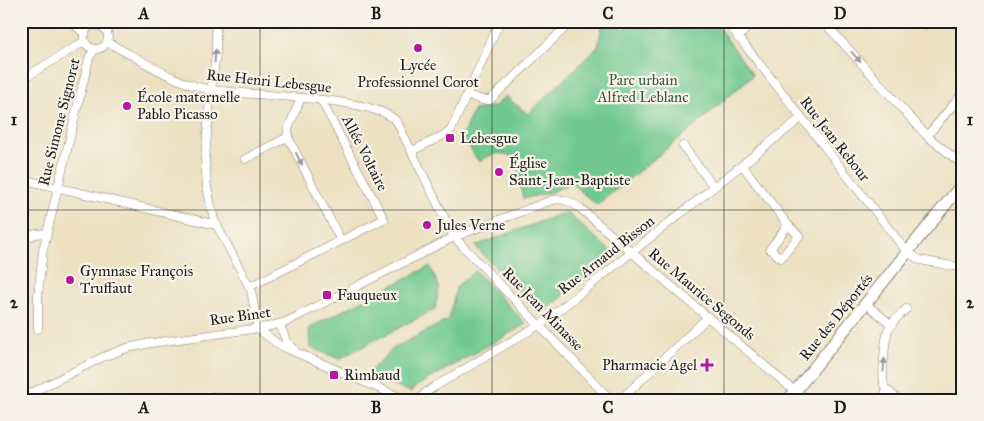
<svg xmlns="http://www.w3.org/2000/svg" width="984" height="421" font-family="'IM FELL Great Primer',serif">
  <style>
    .green { fill: #71c990; stroke: #467256 }
    .lines { fill: none; stroke-linecap: round; stroke-linejoin: round }
    .street-casing { stroke: #847e6f; stroke-width: 9 }
    .secondary-casing { stroke: #847e6f; stroke-width: 13 }
    .street { stroke: #fff; stroke-width: 8 }
    .secondary { stroke: #fff; stroke-width: 11 }
    .oneway { fill: #999 }
    .grid { fill: none; stroke: #1c1c1c; stroke-width: 1; stroke-opacity: 0.55 }
    .poi-dot { fill: #b5179e; stroke: #f7f3e8; stroke-width: 2 }
    .labels { text-anchor: middle; stroke-width: 4.5; stroke-linejoin: round; paint-order: stroke }
    .poi-label { font-size: 15px; fill: #1c1c1c; stroke: #f7f3e8; text-anchor: start }
    .park-label { font-size: 15px; fill: #3a5945; stroke: #f7f3e8 }
    .street-label { font-size: 15px; fill: #1c1c1c; stroke: #f7f3e8 }
    .neatline { fill: none; stroke: #1c1c1c; stroke-width: 2 }
    .grid-label { font-size: 16px; text-anchor: middle; font-weight: bold; fill: #1c1c1c }
  </style>
  <rect width="100%" height="100%" fill="#f7f3e8"/>
  <filter id="ink" filterUnits="userSpaceOnUse"><feTurbulence type="fractalNoise" baseFrequency=".02" numOctaves="2"/><feDisplacementMap in="SourceGraphic" scale="10" xChannelSelector="R" yChannelSelector="G"/><feConvolveMatrix kernelMatrix="1 2 1 2 8 2 1 2 1" color-interpolation-filters="sRGB"/></filter>
  <filter id="wash" filterUnits="userSpaceOnUse"><feTurbulence type="fractalNoise" baseFrequency=".0096" numOctaves="4" result="noise"/><feDisplacementMap in="SourceGraphic" scale="20" xChannelSelector="R" yChannelSelector="G"/><feGaussianBlur stdDeviation="1.12" result="paint"/><feColorMatrix in="noise" values="0 0 0 0 0 0 0 0 0 0 0 0 0 0 0 0 0 1.4 0 .05"/><feComposite in="paint" operator="in"/></filter>
  <g filter="url(#wash)">
    <rect width="100%" height="100%" fill="#ede1c2"/>
    <g class="green">
      <path d="M603,21H615L624,30L633,21H714L753,75L696,125L597,205L571,183L554,191L523,199L516,159C501,150 492,153 479,162L462,136L474,110L495,106L505,96L528,114L598,47Z"/>
      <path d="M566,212L615,255L541,314L475,246Z"/>
      <path d="M430,266L439,287L435,309L339,359L310,347L309,328Z"/>
      <path d="M475,271L526,324L413,388L411,392L368,373L394,348L448,320L457,286Z"/>
    </g>
  </g>
  <g filter="url(#ink)">
    <g class="lines">
      <g class="street-casing">
        <g id="street">
          <path d="M70,21L85,34"/>
          <path d="M216,21V54L210,99L205,159L207,187L214,220L251,290L258,329"/>
          <path d="M726,21L907,252L920,260L963,268"/>
          <path d="M823,21L927,136L963,165"/>
          <path d="M914,21C919,27 925,26 931,21"/>
          <circle cx="96" cy="37" r="12"/>
          <path d="M738,38L753,21"/>
          <path d="M107,42C138,58 173,82 207,89C246,97 375,95 397,122L454,237L611,400"/>
          <path d="M21,80L85,41"/>
          <path d="M467,95L482,100H490L572,21"/>
          <path d="M301,98L288,129V137L341,241"/>
          <path d="M927,136L963,93"/>
          <path d="M683,146L714,187"/>
          <path d="M412,151L446,134L451,130L500,21"/>
          <path d="M245,159L288,137"/>
          <path d="M742,165L788,225L770,249L781,258L799,236L788,225"/>
          <path d="M21,179L217,225"/>
          <path d="M21,242L35,234L47,233"/>
          <path d="M249,287L384,219L321,100"/>
          <path d="M866,304L892,325"/>
          <path d="M280,325L286,341L295,350"/>
          <path d="M38,329V295L43,250L89,58L95,49"/>
          <path d="M258,329L279,345L406,400"/>
          <path d="M21,398L103,357L127,348L151,343L267,327L286,322L454,237L552,200C564,198 572,202 581,209L805,400"/>
          <path d="M204,400L214,396L231,400"/>
          <path d="M419,400L425,393L434,387L544,322L801,118"/>
          <path d="M620,400L708,317"/>
          <path d="M880,400L887,391"/>
          <path d="M899,400L885,388C881,379 885,340 888,330C891,322 900,315 906,309"/>
        </g>
      </g>
      <g class="secondary-casing">
        <path id="secondary" d="M788,400L963,183"/>
      </g>
      <use href="#street" class="street"/>
      <use href="#secondary" class="secondary"/>
    </g>
    <defs><path id="oneway-solid" d="M-6-.8H1V-3.2L6.5 0L1 3.2V.8H-6Z" transform="scale(1.25)"/></defs>
    <g class="oneway">
      <use href="#oneway-solid" transform="translate(215 56) rotate(-86)"/>
      <use href="#oneway-solid" transform="translate(856 57) rotate(48)"/>
      <use href="#oneway-solid" transform="translate(299 159) rotate(63)"/>
      <use href="#oneway-solid" transform="translate(884 365) rotate(-85)"/>
    </g>
  </g>
  <path class="grid" d="M260,21V400M492,21V400M724,21V400M21,210H963"/>
  <g class="poi-dot">
    <circle cx="418" cy="48" r="5"/>
    <circle cx="127" cy="106" r="5"/>
    <rect x="445" y="133" width="10" height="10" rx="2.5"/>
    <circle cx="499" cy="172" r="5"/>
    <circle cx="427" cy="225" r="5"/>
    <circle cx="70" cy="280" r="5"/>
    <rect x="322" y="290" width="10" height="10" rx="2.5"/>
    <path d="M704.5 357.5h5v5h5v5h-5v5h-5v-5h-5v-5h5z"/>
    <rect x="329" y="370" width="10" height="10" rx="2.5"/>
  </g>
  <g class="labels">
    <g class="poi-label">
      <text x="418" y="70" text-anchor="middle">Lycée<tspan x="418" dy="17">Professionnel Corot</tspan></text>
      <text x="137" y="102">École maternelle<tspan x="137" dy="17">Pablo Picasso</tspan></text>
      <text x="460" y="143">Lebesgue</text>
      <text x="509" y="168">Église<tspan x="509" dy="17">Saint-Jean-Baptiste</tspan></text>
      <text x="437" y="230">Jules Verne</text>
      <text x="80" y="276">Gymnase François<tspan x="80" dy="17">Truffaut</tspan></text>
      <text x="337" y="300">Fauqueux</text>
      <text x="697" y="370" text-anchor="end">Pharmacie Agel</text>
      <text x="344" y="380">Rimbaud</text>
    </g>
    <g class="park-label">
      <text x="643" y="85">Parc urbain<tspan x="643" dy="17">Alfred Leblanc</tspan></text>
    </g>
    <g class="street-label">
      <text transform="translate(269 81) rotate(6)" y="5">Rue Henri Lebesgue</text>
      <text transform="translate(59 122) rotate(-76)" y="5">Rue Simone Signoret</text>
      <text transform="translate(835 139) rotate(52)" y="5">Rue Jean Rebour</text>
      <text transform="translate(365 153) rotate(63)" y="5">Allée Voltaire</text>
      <text transform="translate(606 255) rotate(-38)" y="5">Rue Arnaud Bisson</text>
      <text transform="translate(702 294) rotate(40)" y="5">Rue Maurice Segonds</text>
      <text transform="translate(543 309) rotate(46)" y="5">Rue Jean Minasse</text>
      <text transform="translate(240 316) rotate(-8)" y="5">Rue Binet</text>
      <text transform="translate(836 317) rotate(-51)" y="5">Rue des Déportés</text>
    </g>
  </g>
  <rect width="984" height="421" fill="none" stroke="#f7f3e8" stroke-width="55"/>
  <rect x="28" y="28" width="928" height="366" class="neatline"/>
  <g class="grid-label">
    <text x="144" y="19">A</text>
    <text x="376" y="19">B</text>
    <text x="608" y="19">C</text>
    <text x="840" y="19">D</text>
    <text x="14" y="125">1</text>
    <text x="970" y="125">1</text>
    <text x="14" y="308">2</text>
    <text x="970" y="308">2</text>
    <text x="144" y="413">A</text>
    <text x="376" y="413">B</text>
    <text x="608" y="413">C</text>
    <text x="840" y="413">D</text>
  </g>
</svg>
